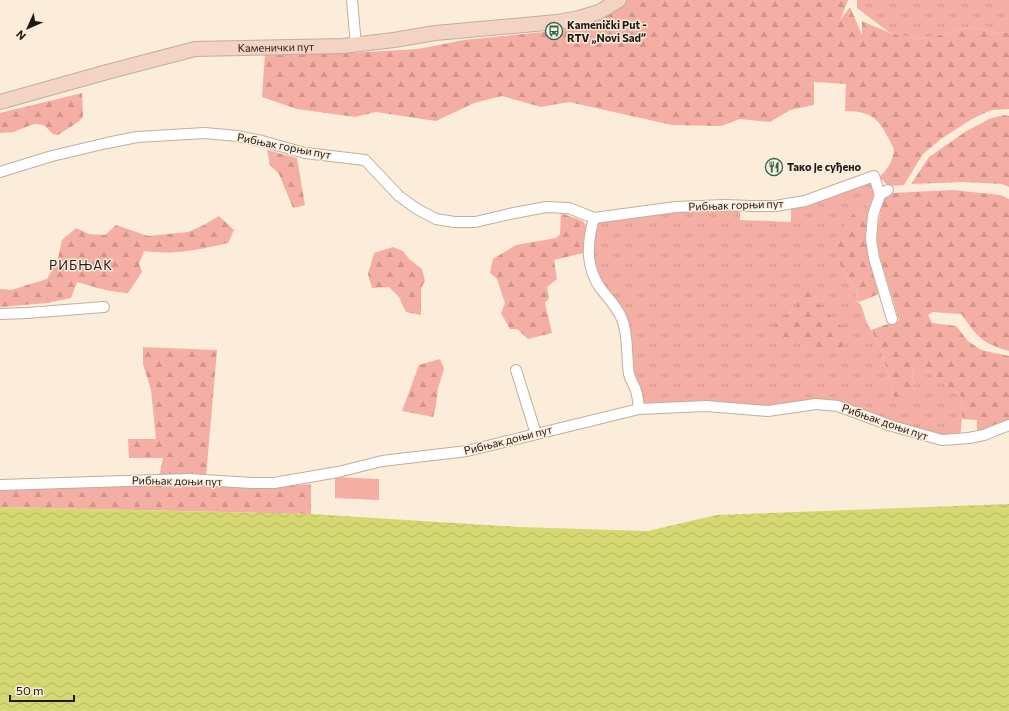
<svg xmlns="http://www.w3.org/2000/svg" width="1009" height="711" font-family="Commissioner,sans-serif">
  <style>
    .grass { fill: url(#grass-tufts); fill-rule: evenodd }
    .forest { fill: url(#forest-firs) }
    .pitch { fill: #f5aea4 }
    .water { fill: url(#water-waves) }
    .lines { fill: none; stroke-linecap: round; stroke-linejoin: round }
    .minor-casing { stroke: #bfaf9f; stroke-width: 12 }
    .secondary-casing { stroke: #bfaf9f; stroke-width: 16 }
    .minor { stroke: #fff; stroke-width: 10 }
    .secondary { stroke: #f3d4c2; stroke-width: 14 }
    .labels { text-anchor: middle; stroke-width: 3; stroke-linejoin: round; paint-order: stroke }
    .poi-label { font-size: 11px; font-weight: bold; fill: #1f1913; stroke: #fcecda; text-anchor: start }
    .street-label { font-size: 11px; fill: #1f1913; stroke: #fcecda }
    .quarter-label { font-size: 13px; letter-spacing: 1px; fill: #1f1913; stroke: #fcecda }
  </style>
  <defs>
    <pattern id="grass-tufts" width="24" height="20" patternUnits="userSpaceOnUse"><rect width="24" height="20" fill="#f5aea4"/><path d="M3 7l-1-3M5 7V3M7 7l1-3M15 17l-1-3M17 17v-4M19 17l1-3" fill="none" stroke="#d2958c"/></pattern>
    <pattern id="forest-firs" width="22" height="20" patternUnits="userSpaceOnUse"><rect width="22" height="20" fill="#f5aea4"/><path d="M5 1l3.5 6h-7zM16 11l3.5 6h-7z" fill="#d2958c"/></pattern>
    <pattern id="water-waves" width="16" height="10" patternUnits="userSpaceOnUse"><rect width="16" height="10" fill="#d6d872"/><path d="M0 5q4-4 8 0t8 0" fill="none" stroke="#b7b962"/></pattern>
  </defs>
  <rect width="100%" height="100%" fill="#fcecda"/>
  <g class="grass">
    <path d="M857,0H1009V32L1000,33L968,27L945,34L917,39L890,33L857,8Z"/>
    <path d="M869,182H871L876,198L854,213L841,267L857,290L856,300L861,305L867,323L881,348L894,398L915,391L912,374L914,369H925L961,396L962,412L961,432L955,436L940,437L854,409L644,405C642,393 635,384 634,373C630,353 633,334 626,315C623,306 616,300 610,293C589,267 592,252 597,221L674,210L740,209V220L791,222V209L835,196ZM809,291L820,305L804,348L797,341L788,314C797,308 801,299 809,291Z"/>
  </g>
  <g class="forest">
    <path d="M624,0H848L840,20L850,7L862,35V21L890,33L917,39L945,34L968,27L1000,33L1009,32V109L991,110L972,119L941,139L923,154L904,185L889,186L879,177C888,169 893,161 894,149C880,122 877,111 845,111L846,84L814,82V105L790,110L770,122L740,119L721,126L672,125L569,102L541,107L502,96L474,103L436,121L376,112L355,117L297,109L262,97L265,53H349L418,49L464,40L544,32L562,29L584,22Z"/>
    <path d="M82,93L83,117L78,122L58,135L53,134L44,125L34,124L13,132L0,133V113Z"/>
    <path d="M1003,115L1009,116V187L1002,184L963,182L911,184L929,157L965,132L989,119Z"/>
    <path d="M267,150L297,158L305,205L293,208L279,174L270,165Z"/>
    <path d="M953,190L1000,195L1009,199V351C981,343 978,337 961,314L933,312L928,315L932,323L956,326L968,341L981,350L1009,356V421L980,432H977V420L962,419L961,396L925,369H914L912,374L915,391L912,400L903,404L894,398L881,348L871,330L899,320L880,258L876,238L881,208L885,198L892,193Z"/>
    <path d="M876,198L869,255L879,294L859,302L856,300L857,290L841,267L837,249L845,224L854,213Z"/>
    <path d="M561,213L583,221L586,226L583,253L554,260L557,279L547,287L549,298L545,303L552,333L528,339L517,329H510L501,313L505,303L497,279L490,273L493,259L516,245L556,238L560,234Z"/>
    <path d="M219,216L234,230L228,243C198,250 175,255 144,251L139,264L142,272L128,293C109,292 95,287 77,282L71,298L47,303L0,307V289L11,290L47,279L58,259L62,240L76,228L89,234L105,235L116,225L148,236L188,232L204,225Z"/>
    <path d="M393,247L403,251L409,259L422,269L425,281L421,288V315L406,312L399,297L389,287L372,288L368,274L374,253Z"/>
    <path d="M809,290L820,305L845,330V345L833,351L817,355L804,348L797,341L781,344L773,331L776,321C788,314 798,311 799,295Z"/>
    <path d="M143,347L217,350L206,477H159L163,458H129L128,439H156L151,390L143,364Z"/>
    <path d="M440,359L444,369L438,388L436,406L433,417L402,411L419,365Z"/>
    <path d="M190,484L264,488L311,484V514L0,507V490Z"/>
  </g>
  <path class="pitch" d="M335,477L379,479V500L335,498Z"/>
  <path class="water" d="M1009,504V711H0V507L311,514L518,527L648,531L716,515Z"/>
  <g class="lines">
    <g class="minor-casing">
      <g id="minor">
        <path d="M352,0L356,45"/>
        <path d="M0,172L52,156L107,143L137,137L205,133L237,136L262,141L305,153L365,160L399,196L417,209L436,219L454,222H475L509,214L546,207L569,208L594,218L676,207L724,205L751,206H775L805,201L874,176L880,195"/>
        <path d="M888,190L880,195L873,215L871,239L874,258L892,319"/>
        <path d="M594,218C587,243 585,267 601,289C609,299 617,307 622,319C629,337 626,356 629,374C630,379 633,383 635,388C638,395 638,402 639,409"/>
        <path d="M0,314L27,313L104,307"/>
        <path d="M516,370L536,434"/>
        <path d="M0,485L189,479L252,483H274L338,472L382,461L467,451L639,409L706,406L768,411L816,404L838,406L892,426L942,440L969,438L984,435L1009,425"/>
      </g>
    </g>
    <g class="secondary-casing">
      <g id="secondary">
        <path id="s1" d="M0,102L107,72L195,49L343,46L394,40L435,33L557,22L579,18L599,12L619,0"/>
      </g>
    </g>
    <use href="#minor" class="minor"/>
    <use href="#secondary" class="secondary"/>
  </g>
  <defs>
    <g id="bus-ring" transform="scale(0.9)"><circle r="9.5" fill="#fcecda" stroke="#2a6956" stroke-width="1.5"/><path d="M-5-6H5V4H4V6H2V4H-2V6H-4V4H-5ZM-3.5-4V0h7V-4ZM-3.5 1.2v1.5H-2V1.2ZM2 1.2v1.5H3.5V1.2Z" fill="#2a6956"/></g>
    <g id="restaurant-ring" transform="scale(0.9)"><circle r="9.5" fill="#fcecda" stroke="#2a6956" stroke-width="1.5"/><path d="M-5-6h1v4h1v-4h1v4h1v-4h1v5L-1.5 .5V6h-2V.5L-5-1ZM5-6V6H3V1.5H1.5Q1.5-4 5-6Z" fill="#2a6956"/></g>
  </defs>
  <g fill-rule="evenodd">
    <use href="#bus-ring" x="554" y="31"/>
    <use href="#restaurant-ring" x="774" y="167"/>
  </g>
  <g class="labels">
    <g class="poi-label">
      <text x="567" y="29">Kamenički Put -<tspan x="567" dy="13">RTV „Novi Sad”</tspan></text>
      <text x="787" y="171">Тако је суђено</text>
    </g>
    <g class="street-label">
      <text dy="4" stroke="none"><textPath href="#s1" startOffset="283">Каменички пут</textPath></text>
      <text transform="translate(284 146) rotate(11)" y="4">Рибњак горњи пут</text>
      <text transform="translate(736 205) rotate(-2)" y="4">Рибњак горњи пут</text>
      <text transform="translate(885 422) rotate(19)" y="4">Рибњак доњи пут</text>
      <text transform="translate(508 440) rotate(-14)" y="4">Рибњак доњи пут</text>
      <text transform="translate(177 481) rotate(1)" y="4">Рибњак доњи пут</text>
    </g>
    <g class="quarter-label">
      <text x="81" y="270">РИБЊАК</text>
    </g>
  </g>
  <g transform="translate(28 28) rotate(225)" stroke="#fcecda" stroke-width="3" paint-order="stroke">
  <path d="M0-3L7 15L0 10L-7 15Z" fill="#1f1913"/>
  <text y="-6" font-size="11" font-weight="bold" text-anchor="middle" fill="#1f1913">N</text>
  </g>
  <path d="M10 695v6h64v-6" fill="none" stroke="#1f1913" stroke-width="2"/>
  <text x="16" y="695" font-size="12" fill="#1f1913" stroke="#fcecda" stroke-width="3" paint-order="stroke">50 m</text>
</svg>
